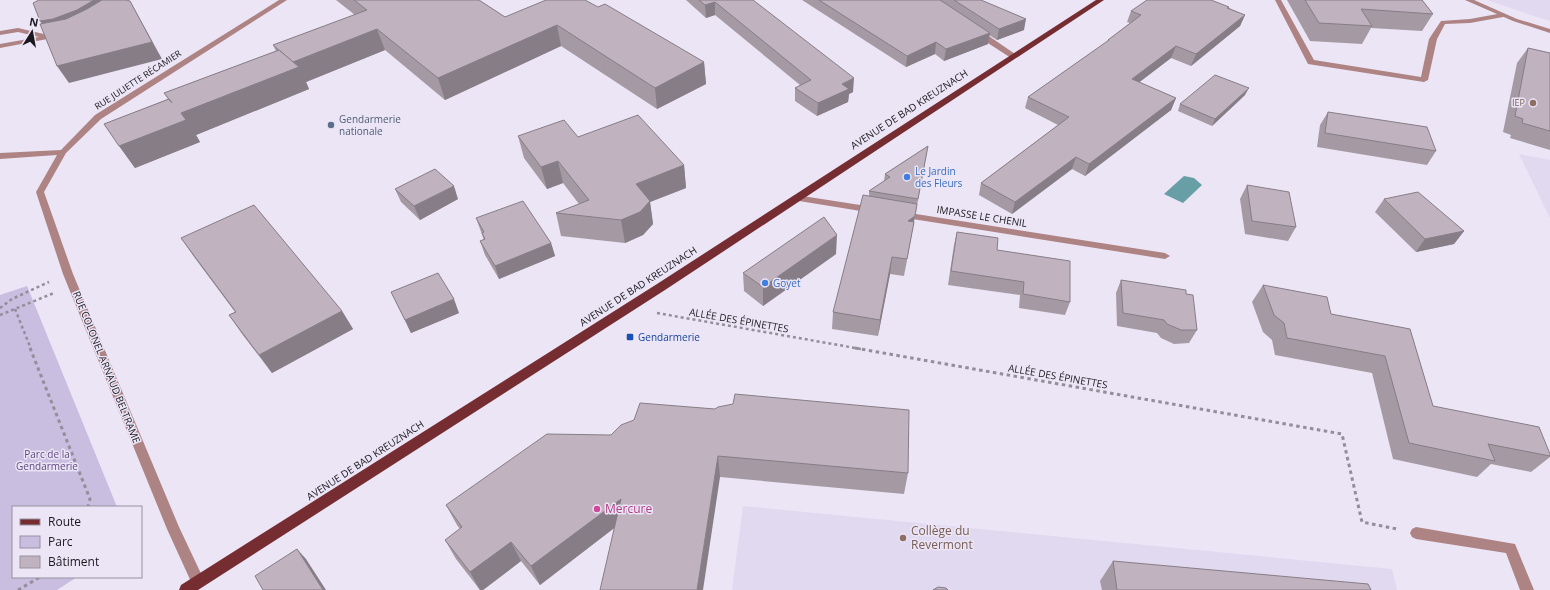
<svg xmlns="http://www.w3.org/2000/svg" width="1550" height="590" font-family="'Open Sans',sans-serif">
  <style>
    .built { fill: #e1d9f0 }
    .green { fill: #c9bde0 }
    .water { fill: #689fa6 }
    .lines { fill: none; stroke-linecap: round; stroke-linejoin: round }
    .path-far1 { stroke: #928e9a; stroke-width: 2.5; stroke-dasharray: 3 3; stroke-linecap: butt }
    .path { stroke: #928e9a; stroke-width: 3; stroke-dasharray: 3.5 3.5; stroke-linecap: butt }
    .service { fill: #ae8383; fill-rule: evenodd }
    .minor { fill: #ae8383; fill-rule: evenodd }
    .primary { fill: #752d32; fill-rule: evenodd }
    .wall { fill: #a59aa4 }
    .shaded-wall { fill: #867d86 }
    .building { fill: #c0b3bf; stroke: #867d86 }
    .education-dot { fill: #8d6e63; stroke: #ebe5f6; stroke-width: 1.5 }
    .service-dot { fill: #5c6f8a; stroke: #ebe5f6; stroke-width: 1.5 }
    .shop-dot { fill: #3f7fe0; stroke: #ebe5f6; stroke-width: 1.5 }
    .transit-dot { fill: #1a4fb4; stroke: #ebe5f6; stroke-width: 1.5 }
    .hotel-dot { fill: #d1479c; stroke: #ebe5f6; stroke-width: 1.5 }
    .labels { text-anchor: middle; stroke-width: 3; stroke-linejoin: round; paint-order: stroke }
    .far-street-label { font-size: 9px; fill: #1a181e; stroke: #ebe5f6 }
    .far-education-label { font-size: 9px; fill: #785e54; stroke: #ebe5f6; text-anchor: end }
    .street-label { font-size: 10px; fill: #1a181e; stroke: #ebe5f6 }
    .service-label { font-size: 10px; fill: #4e5e75; stroke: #ebe5f6; text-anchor: start }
    .shop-label { font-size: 10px; fill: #366cbe; stroke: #ebe5f6; text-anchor: start }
    .transit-label { font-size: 10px; fill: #164399; stroke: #ebe5f6; text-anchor: start }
    .park-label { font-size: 10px; fill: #5e487e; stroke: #ebe5f6 }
    .near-hotel-label { font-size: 12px; fill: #b23c85; stroke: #ebe5f6; text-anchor: start }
    .near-education-label { font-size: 12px; fill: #785e54; stroke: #ebe5f6; text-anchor: start }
  </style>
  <rect width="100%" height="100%" fill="#ebe5f6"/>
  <g class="built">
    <path d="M1487,0H1550V21L1531,15Z"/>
    <path d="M1519,154L1550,160V218Z"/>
    <path d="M743,506L1392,569L1397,590H732Z"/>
  </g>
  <path class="green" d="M27,286L117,507H13V577H77L57,590H0V295Z"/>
  <path class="water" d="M1184,176L1194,178L1202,185L1183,203L1164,194Z"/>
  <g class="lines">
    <g class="path-far1">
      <path d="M0,308L12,299L49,282"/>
      <path d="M15,309L31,349"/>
      <path d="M657,313L861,349"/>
      <path d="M0,315L54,293"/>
    </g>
    <g class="path">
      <path d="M30,348L90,499L88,507"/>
      <path d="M855,348L1342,434L1362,522L1397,529"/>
      <path d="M18,590L40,577"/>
    </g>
    <g class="service">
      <path d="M1275,0H1281L1314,60L1421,77L1429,39L1441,21L1470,19L1503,13L1506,15L1503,17L1470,23L1445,24L1437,39L1428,80L1424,82L1308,64Z"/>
      <path d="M18,28L48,35L58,33L62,35L58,37L0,48V44L39,37L18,32L0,35V31Z"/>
    </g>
    <g class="minor">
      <path d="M279,0H287L101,119L66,153L44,192L73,274L179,527L205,582L203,586L198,588L193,586L167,529L63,274L36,192L57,155L0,159V153L61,150L95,115Z"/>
      <path d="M1465,0H1474L1517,19L1550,29V33L1513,21Z"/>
      <path d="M974,30H980L1018,56L1014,58H1011L974,34Z"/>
      <path d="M796,195L873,207L878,210L873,213L793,200L792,198L793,196Z"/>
      <path d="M903,212L1165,253L1170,256L1165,259L900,217L898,215L900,213Z"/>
      <path d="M1416,527L1515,544L1534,590H1520L1506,553L1416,539L1412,537L1410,533L1412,529Z"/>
    </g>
    <path class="primary" d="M1096,0H1104L665,290L198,590H179L181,585L657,284Z"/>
  </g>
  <g class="wall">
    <path d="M336,0H479L505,17L598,7L704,62L706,84L657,109L561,46L445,100L385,50L306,82L309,89L196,135L200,142L135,168L104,124L168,99L164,93L276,51L273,45L355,15Z"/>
    <path d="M686,0H753L853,92L849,94L848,102L817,116L795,101V88L800,85L715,15L706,18Z"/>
    <path d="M802,0H981L1024,30L997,40L989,35L988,44L944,61L935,54L906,67Z"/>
    <path d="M1287,0H1422L1433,14L1422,31L1371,28L1362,44L1310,41Z"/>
    <path d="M1229,8L1245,15L1240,26L1191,66L1171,58L1139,82L1176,98L1171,110L1085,176L1072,169L1012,214L979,195L981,183L1058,125L1025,108L1028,97L1107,42L1108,40L1130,23L1127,22L1131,11Z"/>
    <path d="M1528,48L1550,53V150L1510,138L1511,135L1503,132L1517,63Z"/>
    <path d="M1245,95L1212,126L1178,111L1180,104Z"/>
    <path d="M1328,112L1436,151L1427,165L1317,147L1320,125Z"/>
    <path d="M518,136L578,137L684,165L686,188L650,202L653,224L643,235L625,243L561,236L556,213L579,204L563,183L547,189L524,158Z"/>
    <path d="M928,146L904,276L890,274L878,336L832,329L833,312L869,196V191L884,181L885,174Z"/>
    <path d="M1247,185L1296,227L1288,241L1245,234L1240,199Z"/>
    <path d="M395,189L458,199L420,220L401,202Z"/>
    <path d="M1384,199L1464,231L1454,244L1416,252L1375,212Z"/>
    <path d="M476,218L551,243L555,256L499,279L485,255L480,241L484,240Z"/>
    <path d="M957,232L997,250L1070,302L1065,315L1019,308L1020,295L948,285L954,245Z"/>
    <path d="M181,238L342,311L353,329L272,373L242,334L229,315L235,312L194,257Z"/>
    <path d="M836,254L763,306L744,291L743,273Z"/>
    <path d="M1121,280L1186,294L1197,330L1189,343L1174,344L1161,338L1157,333L1117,326L1116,293Z"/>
    <path d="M1263,285L1331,314L1410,329L1433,406L1550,454V457L1531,472L1491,464L1477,477L1393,459L1372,373L1275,355L1272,340L1263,332L1252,302Z"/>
    <path d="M391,292L459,313L411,333Z"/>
    <path d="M715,409L908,473L904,494L720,477L614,528L540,585L521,561L483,590H480L456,559L445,540L460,529L457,525L446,505L611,435Z"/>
    <path d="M1113,561L1371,590H1102L1100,581Z"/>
  </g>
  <g class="shaded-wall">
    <path d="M94,0H102L49,34L40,21Z"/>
    <path d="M130,1L162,59L69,83L57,66Z"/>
    <path d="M715,2V15L706,18L705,5Z"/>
    <path d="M1245,15L1240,26L1191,66L1196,54Z"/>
    <path d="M1026,19L1024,30L997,40L999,29Z"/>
    <path d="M557,25L561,46L445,100L438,78Z"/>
    <path d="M377,29L385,50L306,82L309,89L196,135L200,142L135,168L119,146L181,113L293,62Z"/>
    <path d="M990,33L988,44L944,61L946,49Z"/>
    <path d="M936,42L935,54L906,67L907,56Z"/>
    <path d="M1176,46L1171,58L1128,91L1132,79Z"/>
    <path d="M704,62L706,84L657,109L655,88Z"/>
    <path d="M854,78L853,92L849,94L848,102L817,116L818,103L842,84Z"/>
    <path d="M1249,88L1245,95L1212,126L1215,119Z"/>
    <path d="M1176,98L1171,110L1085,176L1089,164Z"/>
    <path d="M1076,157L1072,169L1012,214L1015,202Z"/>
    <path d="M558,161L563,183L547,189L541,167Z"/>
    <path d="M684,165L686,188L650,202L653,224L643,235L625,243L621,220L636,184Z"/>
    <path d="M454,186L458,199L420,220L414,206Z"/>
    <path d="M917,204L914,221L904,276L907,259L908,221Z"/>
    <path d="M1464,231L1454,244L1416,252L1425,239Z"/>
    <path d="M837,235L836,254L763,306V287Z"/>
    <path d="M551,243L555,256L499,279L495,266Z"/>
    <path d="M892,257L890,274L878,336L880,320Z"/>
    <path d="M454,299L459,313L411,333L405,320Z"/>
    <path d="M342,311L353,329L272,373L259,355Z"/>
    <path d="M718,456L720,477L703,590H697Z"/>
    <path d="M621,499L626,519L540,585L531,566Z"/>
    <path d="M511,542L521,561L483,590H480L470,572Z"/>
    <path d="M297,549L306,559L326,590H323Z"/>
  </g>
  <g class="building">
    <path d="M39,0H94L77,10L53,19L40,21L33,3Z"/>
    <path d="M102,0H126L130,1L152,42L57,66L40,24L66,19L87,9Z"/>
    <path d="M354,0H479L505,17L546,0H585L598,7L605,4L704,62L655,88L557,25L438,78L377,29L293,62L273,45L367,10Z"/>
    <path d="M699,0H753L854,78L842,84L849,89L818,103L795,88L811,80L715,2L705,5Z"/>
    <path d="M819,0H940L990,33L946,49L936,42L907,56Z"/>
    <path d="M954,0H981L1026,19L999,29Z"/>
    <path d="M1147,0H1211L1229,7L1227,8L1245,15L1196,54L1176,46L1132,79L1176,98L1089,164L1076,157L1015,202L981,183L1069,117L1028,97L1109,40H1108L1141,15L1131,11Z"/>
    <path d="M1305,0H1422L1433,14L1361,9L1372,26L1319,23Z"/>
    <path d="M1528,48L1550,53V131L1522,123L1523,119L1515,116Z"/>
    <path d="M279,50L299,67L181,113L186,120L119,146L104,124L169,99L172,103L164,93Z"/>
    <path d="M1215,75L1249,88L1215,119L1180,104Z"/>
    <path d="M1328,112L1427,127L1436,151L1325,133Z"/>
    <path d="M638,115L684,165L636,184L650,201L640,212L621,220L556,213L589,200L558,161L541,167L518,136L564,120L578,137Z"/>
    <path d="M928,146L918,199L869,191L890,177L885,174Z"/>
    <path d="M435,169L454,186L414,206L395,189Z"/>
    <path d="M1247,185L1289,192L1296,227L1252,221Z"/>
    <path d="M1418,192L1464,231L1425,239L1384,199Z"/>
    <path d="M863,195L917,204L915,216L908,221L914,222L907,259L892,257L880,320L833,312Z"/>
    <path d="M523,201L551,243L495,266L480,241L485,239L482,233L484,232L476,218Z"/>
    <path d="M254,205L342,311L259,355L229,315L236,312L181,238Z"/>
    <path d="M824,217L837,235L763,287L743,273Z"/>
    <path d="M957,232L998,238L997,250L1070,261V302L1023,294L1024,282L951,271Z"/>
    <path d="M438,273L454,299L405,320L391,292Z"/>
    <path d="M1121,280L1186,290V294L1193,295L1197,330H1181L1167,324L1164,320L1123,313Z"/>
    <path d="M1263,285L1327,297L1331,314L1410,329L1433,406L1539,427L1550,454V456L1488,444L1495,461L1409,443L1385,356L1287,338L1284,323L1274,315Z"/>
    <path d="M735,394L909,410L908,473L718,456L697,590H600L621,499L531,566L511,542L470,572L445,540L462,527L446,505L547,434L611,435L621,425L634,420L640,403L715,409L718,407L733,404Z"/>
    <path d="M297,549L323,590H263L255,576Z"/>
    <path d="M1113,561L1368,584L1371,590H1117Z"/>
    <path d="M938,587L946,588L948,590H933Z"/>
  </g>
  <g class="education-dot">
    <circle cx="1533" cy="103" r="4"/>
    <circle cx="903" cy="538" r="4"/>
  </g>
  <circle class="service-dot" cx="331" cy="125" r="4"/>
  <g class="shop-dot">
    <circle cx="907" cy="177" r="4"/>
    <circle cx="765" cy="283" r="4"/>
  </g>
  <rect class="transit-dot" x="626" y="333" width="8" height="8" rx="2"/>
  <circle class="hotel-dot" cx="597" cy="509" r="4"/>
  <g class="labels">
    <g class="far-street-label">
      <text transform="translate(138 80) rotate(-33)" y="3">RUE JULIETTE RÉCAMIER</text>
    </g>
    <g class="far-education-label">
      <text x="1525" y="106">IEP</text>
    </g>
    <g class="street-label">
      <text transform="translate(909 109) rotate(-33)" y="4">AVENUE DE BAD KREUZNACH</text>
      <text transform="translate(982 216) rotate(9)" y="4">IMPASSE LE CHENIL</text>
      <text transform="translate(638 286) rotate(-33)" y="4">AVENUE DE BAD KREUZNACH</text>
      <text transform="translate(739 320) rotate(10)" y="4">ALLÉE DES ÉPINETTES</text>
      <text transform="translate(107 367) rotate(68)" y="4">RUE COLONEL ARNAUD BELTRAME</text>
      <text transform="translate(1058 376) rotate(10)" y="4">ALLÉE DES ÉPINETTES</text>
      <text transform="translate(365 460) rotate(-33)" y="4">AVENUE DE BAD KREUZNACH</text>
    </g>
    <g class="service-label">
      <text x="339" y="123">Gendarmerie<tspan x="339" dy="12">nationale</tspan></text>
    </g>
    <g class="shop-label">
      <text x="915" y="175">Le Jardin<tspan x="915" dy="12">des Fleurs</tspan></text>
      <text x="773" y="287">Goyet</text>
    </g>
    <g class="transit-label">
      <text x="638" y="341">Gendarmerie</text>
    </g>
    <g class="park-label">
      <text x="47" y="458">Parc de la<tspan x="47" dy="12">Gendarmerie</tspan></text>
    </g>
    <g class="near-hotel-label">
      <text x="605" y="513">Mercure</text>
    </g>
    <g class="near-education-label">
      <text x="911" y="535">Collège du<tspan x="911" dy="14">Revermont</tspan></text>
    </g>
  </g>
  <rect x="12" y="506" width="130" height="72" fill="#ebe5f6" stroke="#9793a0"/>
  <rect x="20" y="519" width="20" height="6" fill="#752d32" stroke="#9793a0"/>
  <text x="48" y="526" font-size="12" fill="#1a181e">Route</text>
  <rect x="20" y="536" width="20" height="12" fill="#c9bde0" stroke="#9793a0"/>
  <text x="48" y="546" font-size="12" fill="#1a181e">Parc</text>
  <rect x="20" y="556" width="20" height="12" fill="#c0b3bf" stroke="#9793a0"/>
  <text x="48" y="566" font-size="12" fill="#1a181e">Bâtiment</text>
  <g transform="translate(32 32) rotate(11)" stroke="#ebe5f6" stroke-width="3" paint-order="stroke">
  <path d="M0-3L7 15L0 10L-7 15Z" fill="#1a181e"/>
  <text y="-6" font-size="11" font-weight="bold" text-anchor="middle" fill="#1a181e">N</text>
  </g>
</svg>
